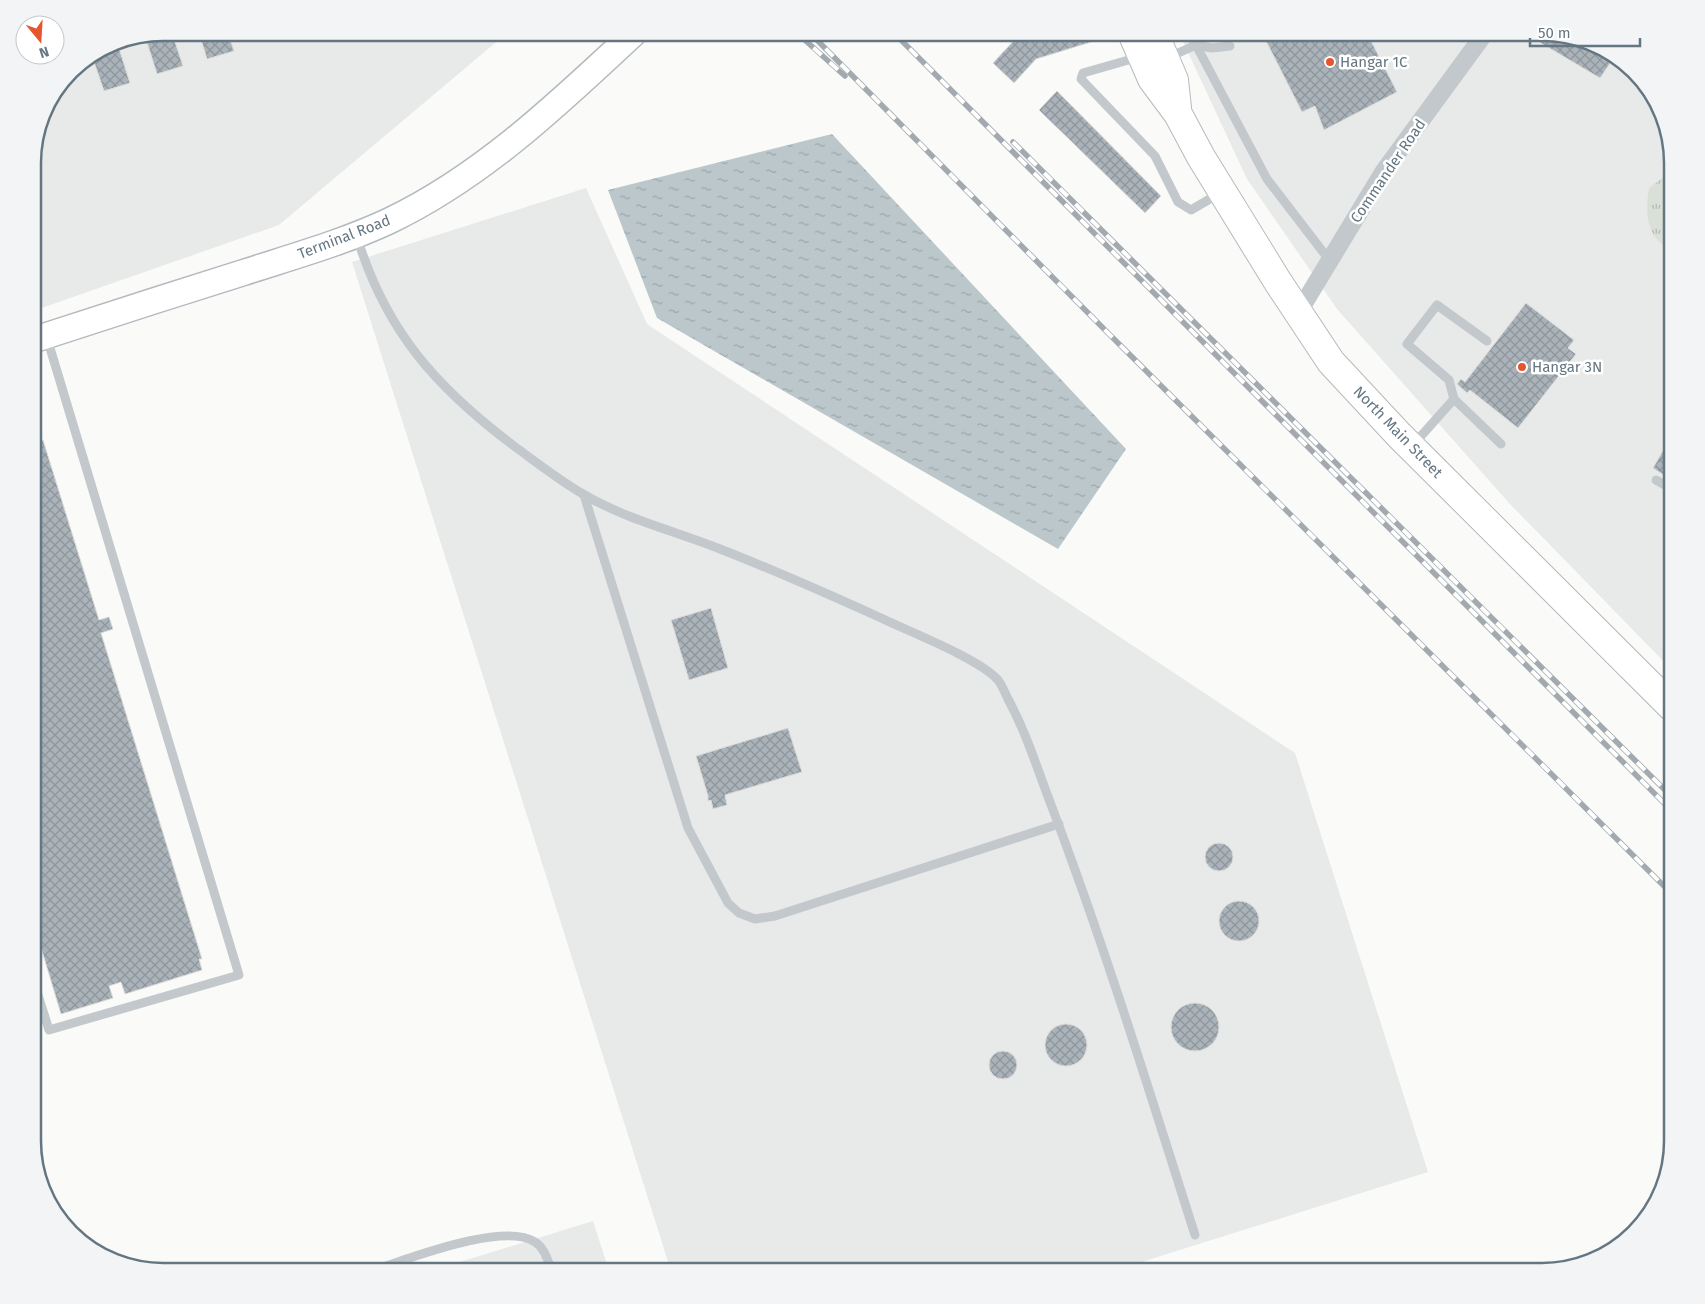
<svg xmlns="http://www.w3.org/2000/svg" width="1705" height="1304" font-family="'Fira Sans',sans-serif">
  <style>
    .built { fill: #e8e9e9 }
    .grass { fill: url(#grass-tufts) }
    .water { fill: url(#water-ripples) }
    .building { fill: url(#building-cross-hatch); stroke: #dcdcda }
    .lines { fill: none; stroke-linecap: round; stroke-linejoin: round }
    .secondary-casing { stroke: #b3babf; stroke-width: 28 }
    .primary-casing { stroke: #b5babe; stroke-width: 30 }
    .lane { stroke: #c3c8cc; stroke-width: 9 }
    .street { stroke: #c3c8cc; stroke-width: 18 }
    .secondary { stroke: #fff; stroke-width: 25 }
    .primary { stroke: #fff; stroke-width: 28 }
    .rail-casing { stroke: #a2aab0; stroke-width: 5.5 }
    .rail { stroke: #fff; stroke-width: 4; stroke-dasharray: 11; stroke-linecap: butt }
    .poi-dot { fill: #e4572e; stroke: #fff; stroke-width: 2 }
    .labels { text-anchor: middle; stroke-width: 5; stroke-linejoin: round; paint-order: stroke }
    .poi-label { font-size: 15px; fill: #657683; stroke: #fff; text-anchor: start }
    .street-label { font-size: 15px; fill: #657683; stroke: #fff }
    .rim { fill: none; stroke: #657683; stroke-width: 2.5 }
  </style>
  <defs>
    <pattern id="grass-tufts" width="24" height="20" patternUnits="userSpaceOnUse" patternTransform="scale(1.25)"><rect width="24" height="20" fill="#dadfd7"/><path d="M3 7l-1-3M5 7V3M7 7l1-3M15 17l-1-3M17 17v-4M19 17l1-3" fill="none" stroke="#b4b9b4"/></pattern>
    <pattern id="water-ripples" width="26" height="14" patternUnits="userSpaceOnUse" patternTransform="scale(1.25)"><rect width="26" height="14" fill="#bbc7cb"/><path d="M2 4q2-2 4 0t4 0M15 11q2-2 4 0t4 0" fill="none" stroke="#9ca6aa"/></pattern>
    <pattern id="building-cross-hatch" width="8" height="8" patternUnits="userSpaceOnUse" patternTransform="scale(1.25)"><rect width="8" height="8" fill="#aab3b9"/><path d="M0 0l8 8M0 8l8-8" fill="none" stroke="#8e969c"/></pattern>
  </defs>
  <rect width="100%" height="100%" fill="#fafaf8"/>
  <g class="built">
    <path d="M163,33H507L279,225L33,311V155L46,106L77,65L114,42Z"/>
    <path d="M1179,33H1542L1584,40L1622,60L1659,106L1672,163V670L1509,503L1337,309L1247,179Z"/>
    <path d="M586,188L647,324L1295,753L1428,1172L1113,1271H671L352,262Z"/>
    <path d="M593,1221L609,1271H431Z"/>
  </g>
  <path class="grass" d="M1672,175V246L1670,250C1646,236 1645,214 1649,188L1664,177Z"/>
  <path class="water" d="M832,134L1126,449L1058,549L657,318L608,190Z"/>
  <g class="building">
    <path d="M163,33H172L183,66L157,74L145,36Z"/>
    <path d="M199,33H228L234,51L207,59Z"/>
    <path d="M256,33H285V34L259,42Z"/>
    <path d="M1028,33H1102L1104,38L1036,59L1014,83L993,63L1019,35Z"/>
    <path d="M1262,33H1367L1397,92L1324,130L1315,106L1302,112Z"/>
    <path d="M1524,33H1542L1584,40L1615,56L1600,78Z"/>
    <path d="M114,42H117L130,83L104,91L92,56Z"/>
    <path d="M1057,91L1161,196L1145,213L1039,110Z"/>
    <path d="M1526,303L1574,340L1568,348L1576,354L1518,428L1470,390L1467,393L1457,384L1461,379L1465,382Z"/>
    <path d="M1672,435V469L1667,477L1653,468Z"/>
    <path d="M43,440L99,620L109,617L113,629L101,633L202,959H199L202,970L125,994L121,982L109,986L113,998L61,1014L33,921V443Z"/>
    <path d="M711,608L728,668L689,680L671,620Z"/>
    <path d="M788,728L802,772L725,795L727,805L713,809L711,800L708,801V796L696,756Z"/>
    <circle cx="1219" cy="857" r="14"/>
    <circle cx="1239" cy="921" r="20"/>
    <circle cx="1195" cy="1027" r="24"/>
    <circle cx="1066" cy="1045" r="21"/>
    <circle cx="1003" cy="1065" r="14"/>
  </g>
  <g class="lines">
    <g class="secondary-casing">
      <path id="secondary" d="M33,340C103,317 172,295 242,273C291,257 342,243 389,221C483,176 559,103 634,33"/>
    </g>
    <g class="primary-casing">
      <g id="primary">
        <path d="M1132,33L1152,79L1178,114L1201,157L1278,282L1331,362L1399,435L1672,707"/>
        <path d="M1154,33L1174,80L1177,108"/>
      </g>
    </g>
    <g class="lane">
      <path d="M1189,33L1196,45L1212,48L1230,46"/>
      <path d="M1139,57L1083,73L1081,79L1155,156L1178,202L1191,210L1220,193"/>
      <path d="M1167,58L1196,45L1267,179L1330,261"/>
      <path d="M357,237C386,332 437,388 514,446C536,462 559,480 583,494C625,519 675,531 720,549C774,570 828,594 881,618C908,631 980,659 998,680C1002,685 1005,693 1008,699C1026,732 1037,768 1050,802C1104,944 1149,1090 1195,1235"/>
      <path d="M1454,399L1449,380L1407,344L1437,305L1487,341"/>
      <path d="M1413,445L1454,399L1501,444"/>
      <path d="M1656,480L1672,489"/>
      <path d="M584,495L688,828L728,903L739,913L755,919L775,916L1059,824"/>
      <path d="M33,979L49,1030L239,975L47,338"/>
      <path d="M371,1271C406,1260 503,1221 535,1242C545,1248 548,1262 552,1271"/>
    </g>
    <path class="street" d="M1298,313L1384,171L1485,33"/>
    <use href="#secondary" class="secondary"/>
    <use href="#primary" class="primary"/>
    <g class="rail-casing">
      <g id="rail">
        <path d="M797,33L845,76"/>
        <path d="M810,33L1109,334L1672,894"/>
        <path d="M894,33L1672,811"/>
        <path d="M1013,142L1672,797"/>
      </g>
    </g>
    <use href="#rail" class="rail"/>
  </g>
  <g class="poi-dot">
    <circle cx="1330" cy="62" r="5"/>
    <circle cx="1522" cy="367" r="5"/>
  </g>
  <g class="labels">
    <g class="poi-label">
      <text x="1340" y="67">Hangar 1C</text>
      <text x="1532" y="372">Hangar 3N</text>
    </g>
    <g class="street-label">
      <text transform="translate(1388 171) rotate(-56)" y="5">Commander Road</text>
      <text transform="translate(344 237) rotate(-21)" y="5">Terminal Road</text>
      <text transform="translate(1398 432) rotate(46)" y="5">North Main Street</text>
    </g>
  </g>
  <path d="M0 0H1705V1304H0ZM163 41H1542A122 122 0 0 1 1664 163V1141A122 122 0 0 1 1542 1263H163A122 122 0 0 1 41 1141V163A122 122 0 0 1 163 41Z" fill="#f3f4f5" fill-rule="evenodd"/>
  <path class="rim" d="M163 41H1542A122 122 0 0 1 1664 163V1141A122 122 0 0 1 1542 1263H163A122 122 0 0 1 41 1141V163A122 122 0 0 1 163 41Z"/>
  <g transform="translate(40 40) rotate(162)"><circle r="24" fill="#ffffff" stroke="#c1c8cd"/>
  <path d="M0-4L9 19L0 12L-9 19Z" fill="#e4572e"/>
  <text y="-8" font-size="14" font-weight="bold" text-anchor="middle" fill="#657683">N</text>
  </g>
  <path d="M1530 38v8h110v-8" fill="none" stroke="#657683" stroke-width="2.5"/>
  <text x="1538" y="38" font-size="15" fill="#657683" stroke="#ffffff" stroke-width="4" paint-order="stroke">50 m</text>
</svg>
